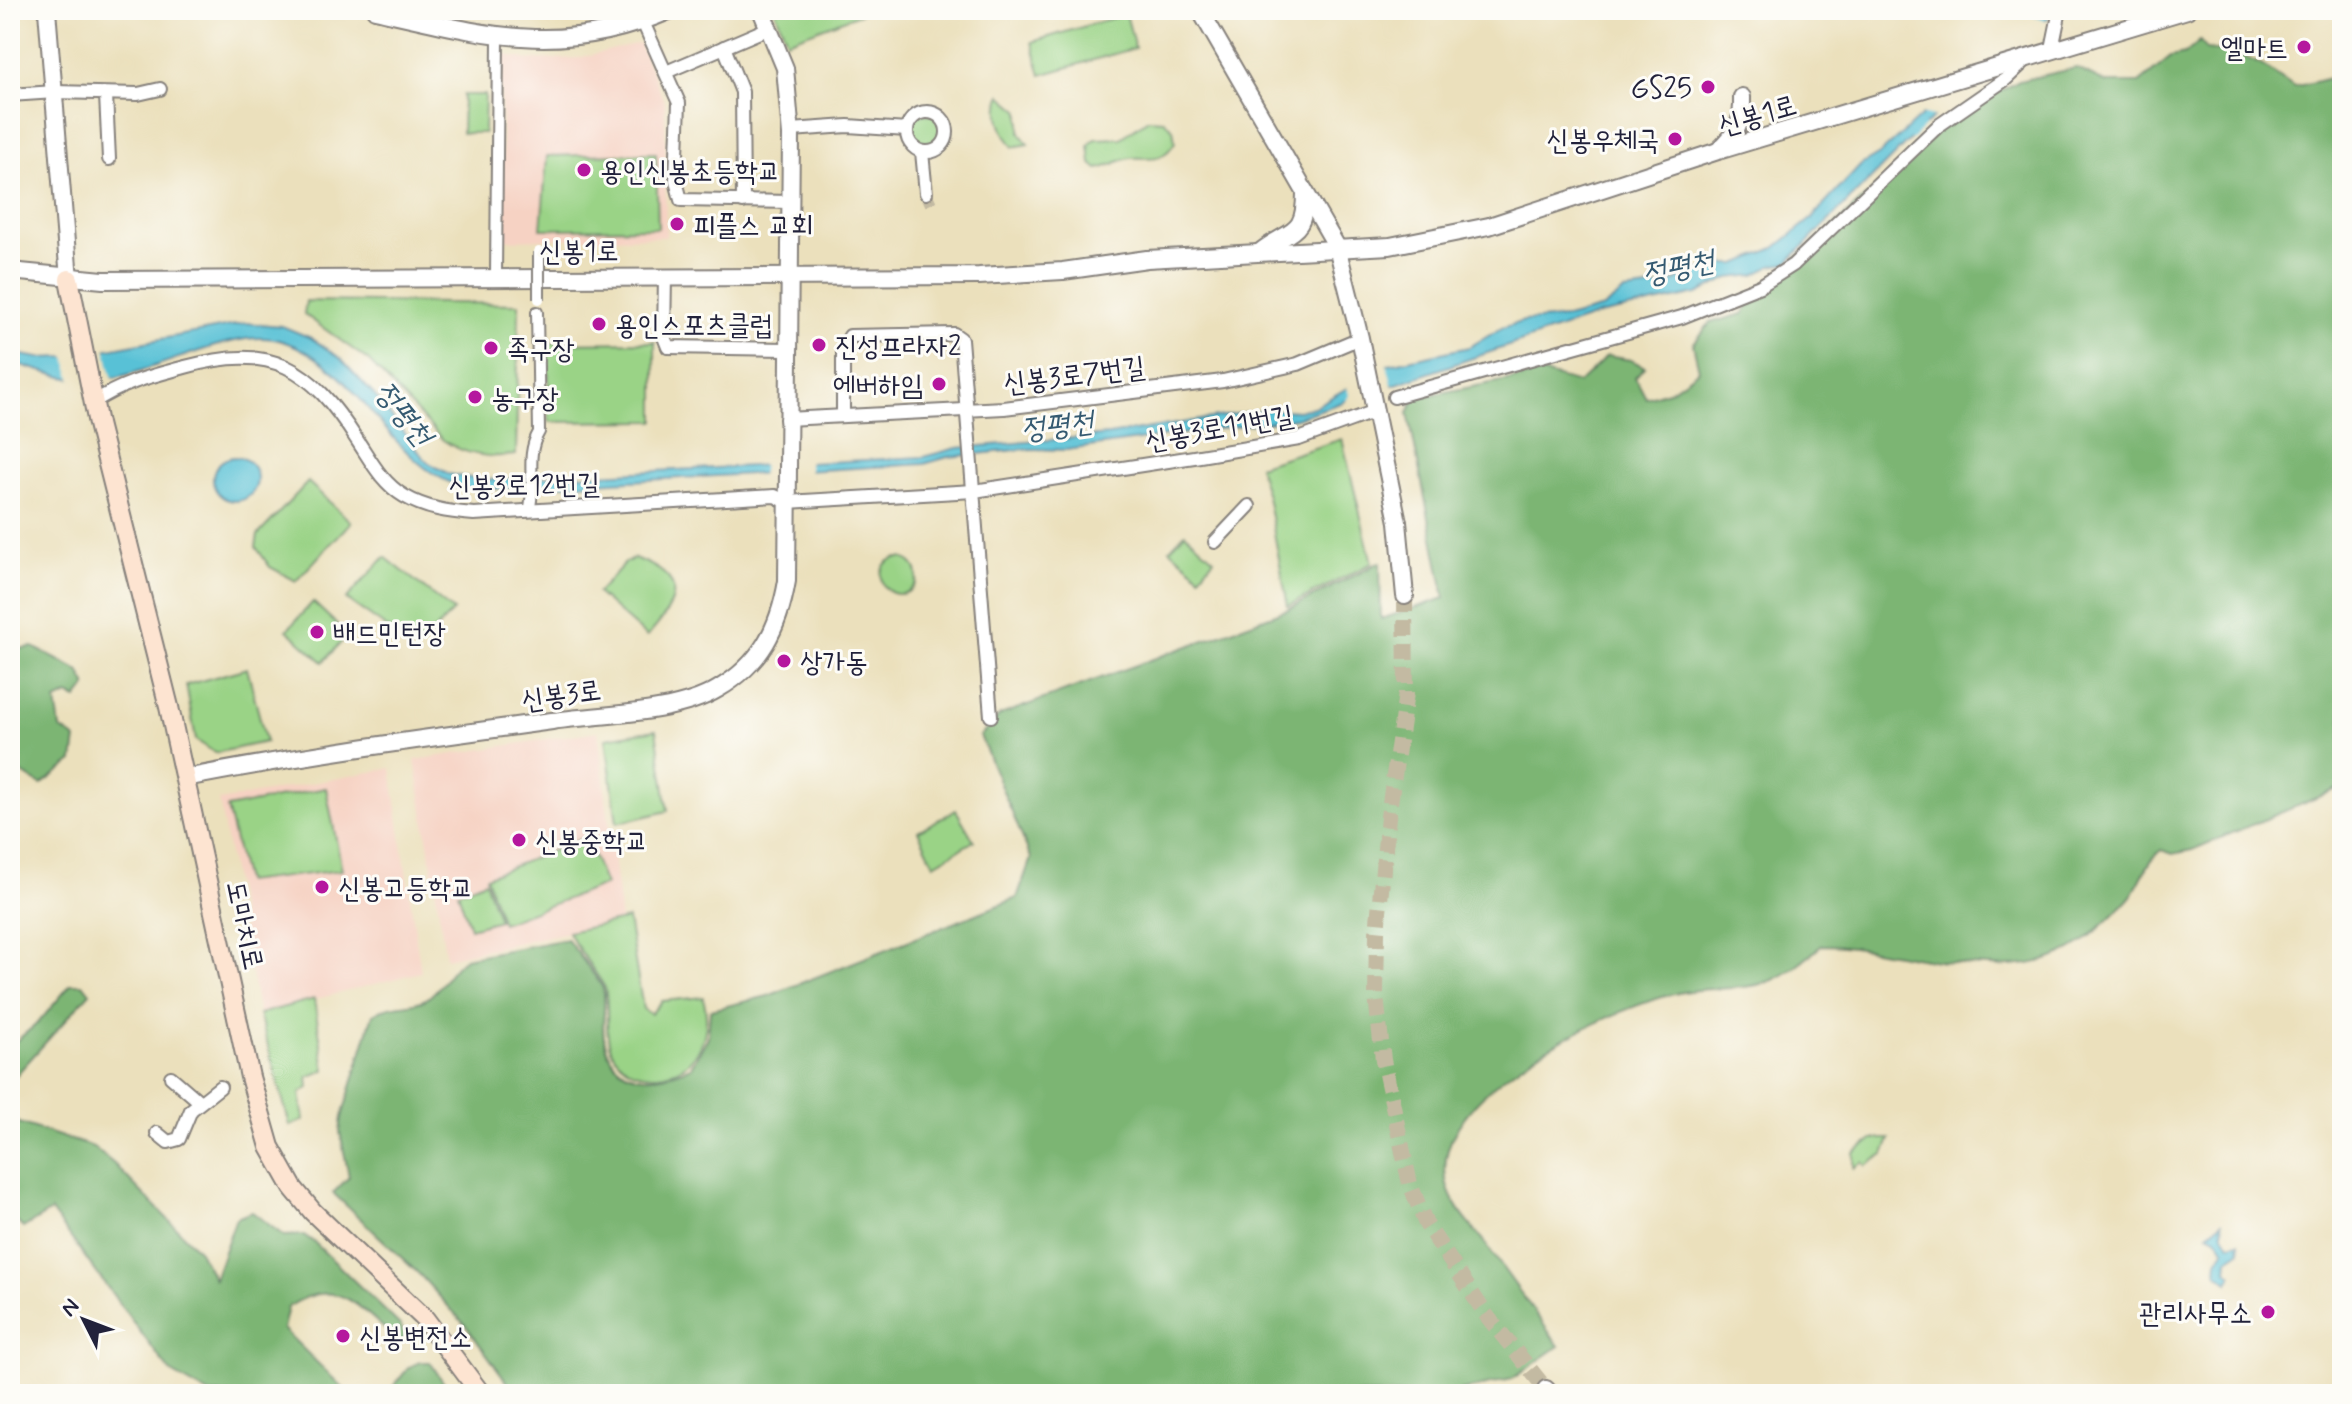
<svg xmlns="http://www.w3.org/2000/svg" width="2352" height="1404" font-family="Mynerve,'Poor Story',sans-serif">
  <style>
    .built { fill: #f6d2c3 }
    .green { fill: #9ad386; stroke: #5e7a60; stroke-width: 2 }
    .forest { fill: #7bb573; stroke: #4e6c57; stroke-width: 2 }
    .water { fill: #59c1d6; stroke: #3e7288; stroke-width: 2 }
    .pier { fill: #ebe0bc }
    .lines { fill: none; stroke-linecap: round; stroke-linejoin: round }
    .stream { stroke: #59c1d6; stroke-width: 3 }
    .minor-tunnel { stroke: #c3baa2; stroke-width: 12; stroke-dasharray: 12 6; stroke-linecap: butt }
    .tertiary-tunnel { stroke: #c3baa2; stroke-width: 16; stroke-dasharray: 16 8; stroke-linecap: butt }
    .pedestrian-casing { stroke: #86817c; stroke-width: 14 }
    .minor-casing { stroke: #86817c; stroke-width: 16 }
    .tertiary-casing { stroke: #86817c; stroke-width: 20 }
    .secondary-casing { stroke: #86817c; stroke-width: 22 }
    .pedestrian { stroke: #fff; stroke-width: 10 }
    .minor { stroke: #fff; stroke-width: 12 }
    .tertiary { stroke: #fff; stroke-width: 16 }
    .secondary { stroke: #fde4d1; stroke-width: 18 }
    .pedestrian-bridge-casing { stroke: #86817c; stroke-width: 14; stroke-linecap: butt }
    .pedestrian-bridge { stroke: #fff; stroke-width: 10 }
    .poi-dot { fill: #b5179e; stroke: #fdfcf7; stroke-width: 3 }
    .labels { text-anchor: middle; stroke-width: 6; stroke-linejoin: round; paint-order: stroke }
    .poi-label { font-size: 28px; fill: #22223b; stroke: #fdfcf7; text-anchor: start }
    .street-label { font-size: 28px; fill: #22223b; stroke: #fdfcf7 }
    .water-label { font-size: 30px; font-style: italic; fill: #355a71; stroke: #fdfcf7 }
  </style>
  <rect width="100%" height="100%" fill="#fdfcf7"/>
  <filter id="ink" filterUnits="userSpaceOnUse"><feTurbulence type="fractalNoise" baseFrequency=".0125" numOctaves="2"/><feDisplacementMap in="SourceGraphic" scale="16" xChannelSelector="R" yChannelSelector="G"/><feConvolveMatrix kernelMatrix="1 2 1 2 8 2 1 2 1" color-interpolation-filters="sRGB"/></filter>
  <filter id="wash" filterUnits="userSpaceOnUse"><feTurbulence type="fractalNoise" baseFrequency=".006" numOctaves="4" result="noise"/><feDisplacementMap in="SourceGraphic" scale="32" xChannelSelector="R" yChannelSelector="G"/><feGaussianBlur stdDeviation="1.8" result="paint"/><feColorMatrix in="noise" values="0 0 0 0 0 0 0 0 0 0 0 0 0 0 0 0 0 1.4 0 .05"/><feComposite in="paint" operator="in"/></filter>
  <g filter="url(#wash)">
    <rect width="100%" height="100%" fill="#ebe0bc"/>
    <g class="built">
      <path d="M639,43L665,103L666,237L504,240L500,54L529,60L578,58Z"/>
      <path d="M598,731L621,921L446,958L415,760Z"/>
      <path d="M391,768L421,972L259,1014L219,801Z"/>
    </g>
    <g class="green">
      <path d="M775,10H861L862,13L787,41Z"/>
      <path d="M1126,14L1135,48L1041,75L1032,42Z"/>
      <path d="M463,95H485L484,133H462Z"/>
      <path d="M1001,95L1020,111V133L1028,144L1013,147C1001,130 995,116 1001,95Z"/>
      <circle cx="927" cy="133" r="19"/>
      <path d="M1148,119L1164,120L1173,129L1175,142C1162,164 1150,156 1130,158C1119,160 1110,167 1098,169L1091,163L1089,145L1095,139L1121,138Z"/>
      <path d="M656,153L658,228L541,229L547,156Z"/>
      <path d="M306,301L519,304L516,455C489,458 466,456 443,440L369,361L304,314Z"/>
      <path d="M655,342V421L549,422L548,343Z"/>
      <path d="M1342,439L1372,563L1288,606L1267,496L1258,466Z"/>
      <path d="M308,482L351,522L296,581L270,567L256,547L258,535Z"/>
      <path d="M1185,533L1214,559L1200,576L1170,549Z"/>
      <path d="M385,557L453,611L417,649L346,599Z"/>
      <circle cx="899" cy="576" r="18"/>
      <path d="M634,558C689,577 680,601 647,637L597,593L624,564Z"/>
      <path d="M313,602L348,635L323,662L287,630Z"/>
      <path d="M247,668L266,742L215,753L196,740L186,685Z"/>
      <path d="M656,730L668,811L617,823L606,738Z"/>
      <path d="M326,788L342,870L245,882L227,808Z"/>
      <path d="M956,810L974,841L934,864L918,831Z"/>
      <path d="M586,837L605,885L502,923L486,877Z"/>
      <path d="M485,881L499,920L470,928L458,892Z"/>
      <path d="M628,919L643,1009L651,1014L662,1001L703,997C713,1033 698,1072 657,1075C647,1075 636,1074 627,1068C597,1048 612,1017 605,988C603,982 574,944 568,932Z"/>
      <path d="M314,999L325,1070L308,1077L309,1088L300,1093L304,1120L290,1126L259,1014Z"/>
      <path d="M1874,1139H1890L1884,1154L1866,1166L1863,1162L1854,1168V1153Z"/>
    </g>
    <g class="forest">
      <path d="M2200,41L2206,50C2246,52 2262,64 2294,87L2342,75V787L2192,850L2173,854L2161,850C2148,860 2141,882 2131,896C2118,912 2102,926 2087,939C2016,997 1902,945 1822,945C1807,958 1791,972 1773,980C1743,992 1713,986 1683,992C1612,1006 1405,1100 1452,1198C1459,1214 1474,1228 1484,1242C1509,1277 1534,1311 1559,1346L1512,1379L1447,1394H516L466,1326L421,1276L333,1193L349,1177L340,1132L342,1117L373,1014C395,1001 409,1008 426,999C443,988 449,969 465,958L567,939C574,949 601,982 603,989C607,1005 601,1022 604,1038C612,1086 657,1082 691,1067L708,1037L710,1010L768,996L1017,898L1031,858L980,736L1000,715L1289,609L1380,562L1381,619L1445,598L1408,413L1415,398L1543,373L1579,383L1607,356L1631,360L1645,367L1635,377L1646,398L1671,390L1699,370L1693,344L1710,323L1743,314L1762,290L1951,120L1991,96L2019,81L2076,68L2106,83H2139L2171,57L2185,54Z"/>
      <path d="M33,647L79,671L87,686L77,699L68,695L56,701L60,728L76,739L73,761L41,785L10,765V650Z"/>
      <path d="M71,984H83L90,993L10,1082V1046L39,1022Z"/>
      <path d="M10,1112L19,1123L93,1147L114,1164L199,1251L214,1279L236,1218L252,1212L284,1236L304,1235L315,1243L401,1326L405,1336L400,1342C359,1309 340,1273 288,1307L283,1329L349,1394H209L170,1372L51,1211L23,1228L10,1215Z"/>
      <path d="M420,1362H430L451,1394H387L409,1367Z"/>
    </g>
    <g class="water">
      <path d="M2036,10H2057L1920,129L1787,263L1771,266L1755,275L1729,278L1697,294L1599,315L1296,418L1067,450L1026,449L948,457L924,464L475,490C389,475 366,367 282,341C228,324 142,385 81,380C58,378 33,368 10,362V353L39,358L66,357L246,323L282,326L311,338L340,358L375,396L427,462L449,474L482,480L923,457L957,448L1109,435L1242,413L1267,409L1298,411L1314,407L1389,364L1469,347L1502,328L1524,321L1566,318L1603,308L1625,291L1663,286L1713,264H1737L1775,248L1810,220L1861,165L1881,153Z"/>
      <circle cx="235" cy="479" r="22"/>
      <path d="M2222,1222L2223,1234L2230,1244L2239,1242L2240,1251L2228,1259L2227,1270L2232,1275L2229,1283L2217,1273L2218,1260L2225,1250L2216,1237L2208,1233Z"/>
    </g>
    <g class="pier">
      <path d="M2026,14L2049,22L1938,119L1919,112Z"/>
      <path d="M105,347L113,381L72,382L65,353Z"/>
      <path d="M1386,361L1393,388L1343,407L1349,395L1346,383Z"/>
      <path d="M808,457L810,476L761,477L764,459Z"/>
    </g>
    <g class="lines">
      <path class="stream" d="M1911,138L1923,126"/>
    </g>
  </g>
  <g filter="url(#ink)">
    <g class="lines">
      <path class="minor-tunnel" d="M926,193L932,206"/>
      <path class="tertiary-tunnel" d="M1405,596L1406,693L1388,817L1377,932L1376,996L1383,1060L1410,1184L1426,1224L1487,1316L1546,1389"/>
      <g class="pedestrian-casing">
        <g id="pedestrian">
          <path d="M496,276L498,38"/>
          <path d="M529,511C537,485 524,457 539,432L537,312"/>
        </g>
      </g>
      <g class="minor-casing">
        <g id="minor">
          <path d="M643,22L679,103L676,181L681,200L790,202"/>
          <path d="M724,47L742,92L743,202"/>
          <path d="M2052,49L2060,10"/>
          <path d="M666,72L769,28"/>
          <path d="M10,95L55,92L138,94L160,89"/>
          <path d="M106,95L109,159"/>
          <circle cx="927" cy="132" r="20"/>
          <path d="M791,130L848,126L907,130"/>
          <path d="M922,152L926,193"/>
          <path d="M665,276L664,337L668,347L787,349"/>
          <path d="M1394,397L1682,317L1760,286L1793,265L1938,126L2006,79L2026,60"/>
          <path d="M94,402C122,383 152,376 185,367C272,343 310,366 357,440C371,461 382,483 404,496C426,509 449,512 474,514L775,496L787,502L974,491L1194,457L1299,439L1373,412"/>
          <path d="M843,416V348L850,336L954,334L961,339L991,716"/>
          <path d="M786,419L1004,408L1223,381L1298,364L1360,338"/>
          <path d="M1215,542L1249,506"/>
          <path d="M171,1077L200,1102"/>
          <path d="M157,1133L168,1142L179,1139L191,1110L220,1087"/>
        </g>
      </g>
      <g class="tertiary-casing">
        <g id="tertiary">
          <path d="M47,10L69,279"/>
          <path d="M375,10C487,35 561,58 671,10"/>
          <path d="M1200,10L1337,247L1360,338L1398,522L1405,596"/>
          <path d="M1719,150C1737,133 1743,122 1742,97"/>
          <path d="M1260,252C1291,228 1305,237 1305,193"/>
          <path d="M10,271L103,280L979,276L1063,271L1147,259L1390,246L1489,226L1718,151L2187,10"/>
          <path d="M185,778C306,754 429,738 552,721C602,714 675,715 718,689C761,664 779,628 787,581L791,135L785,68L761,10"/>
          <path d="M1546,1389L1550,1394"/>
        </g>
      </g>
      <g class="secondary-casing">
        <path id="secondary" d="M69,279L98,424L169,707L250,1077L270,1147L293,1188L313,1212L425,1319L481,1394"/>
      </g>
      <use href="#pedestrian" class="pedestrian"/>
      <use href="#minor" class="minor"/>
      <use href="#tertiary" class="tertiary"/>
      <use href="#secondary" class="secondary"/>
      <g class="pedestrian-bridge-casing">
        <path id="pedestrian-bridge" d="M539,299V252"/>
      </g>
      <use href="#pedestrian-bridge" class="pedestrian-bridge"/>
    </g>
  </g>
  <g class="poi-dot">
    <circle cx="2304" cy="47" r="8"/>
    <circle cx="1708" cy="87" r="8"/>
    <circle cx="1675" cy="139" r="8"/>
    <circle cx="584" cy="170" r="8"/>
    <circle cx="677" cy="224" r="8"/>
    <circle cx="599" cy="324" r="8"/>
    <circle cx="819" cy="345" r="8"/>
    <circle cx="491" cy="348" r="8"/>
    <circle cx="939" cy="384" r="8"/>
    <circle cx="475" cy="397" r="8"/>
    <circle cx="317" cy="632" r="8"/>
    <circle cx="784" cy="661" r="8"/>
    <circle cx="519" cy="840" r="8"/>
    <circle cx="322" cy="887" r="8"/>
    <circle cx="2268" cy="1312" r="8"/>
    <circle cx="343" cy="1336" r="8"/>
  </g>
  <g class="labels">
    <g class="poi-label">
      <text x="2288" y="57" text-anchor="end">엘마트</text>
      <text x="1692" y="97" text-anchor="end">GS25</text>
      <text x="1659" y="149" text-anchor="end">신봉우체국</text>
      <text x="600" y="180">용인신봉초등학교</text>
      <text x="693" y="234">피플스 교회</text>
      <text x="615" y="334">용인스포츠클럽</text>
      <text x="835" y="355">진성프라자2</text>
      <text x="507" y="358">족구장</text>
      <text x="923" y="394" text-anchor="end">에버하임</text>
      <text x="491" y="407">농구장</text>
      <text x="333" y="642">배드민턴장</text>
      <text x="800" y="671">상가동</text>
      <text x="535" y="850">신봉중학교</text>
      <text x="338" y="897">신봉고등학교</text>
      <text x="2252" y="1322" text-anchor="end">관리사무소</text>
      <text x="359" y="1346">신봉변전소</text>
    </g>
    <g class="street-label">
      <text transform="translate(1757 114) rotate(-16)" y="10">신봉1로</text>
      <text x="579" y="260">신봉1로</text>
      <text transform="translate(1074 374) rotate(-7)" y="10">신봉3로7번길</text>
      <text transform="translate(1219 427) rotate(-10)" y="10">신봉3로11번길</text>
      <text transform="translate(524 484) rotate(-1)" y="10">신봉3로12번길</text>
      <text transform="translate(561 694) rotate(-8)" y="10">신봉3로</text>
      <text transform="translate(246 925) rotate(78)" y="10">도마치로</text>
    </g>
    <g class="water-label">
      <text transform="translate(1678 267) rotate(-12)" y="10">정평천</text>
      <text transform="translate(404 413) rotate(51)" y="10">정평천</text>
      <text transform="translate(1057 425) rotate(-7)" y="10">정평천</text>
    </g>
  </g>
  <rect width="2352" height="1404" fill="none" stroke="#fdfcf7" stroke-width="40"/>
  <g transform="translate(84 1320) rotate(312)" stroke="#fdfcf7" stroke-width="6" paint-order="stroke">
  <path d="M0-6L14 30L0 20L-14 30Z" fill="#22223b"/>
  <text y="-12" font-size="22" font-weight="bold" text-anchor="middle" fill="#22223b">N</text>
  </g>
</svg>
